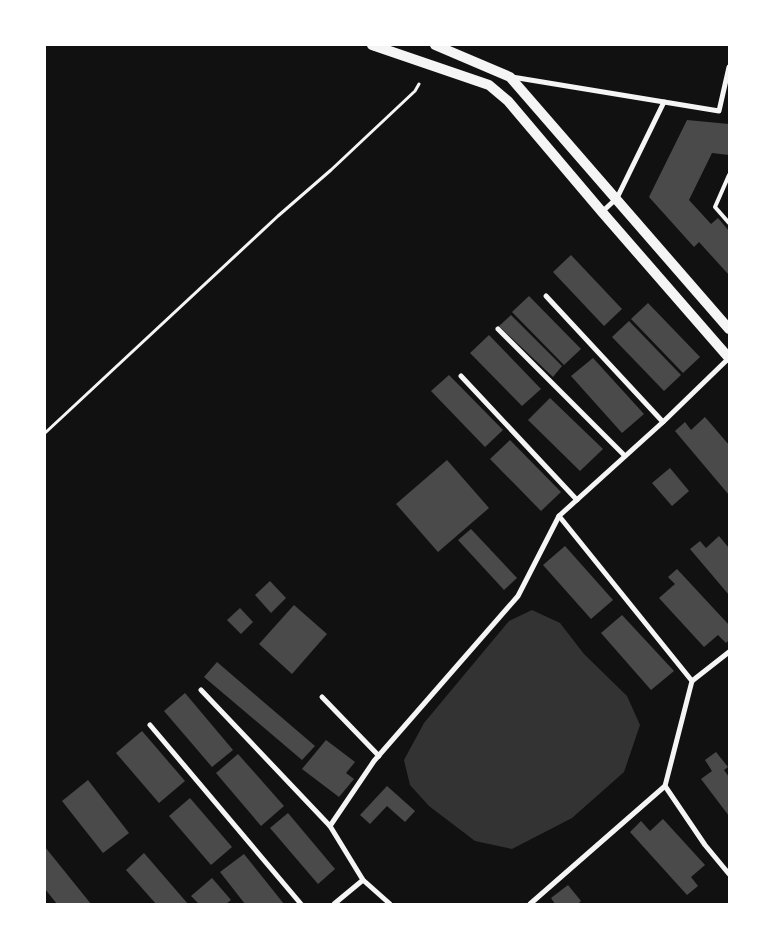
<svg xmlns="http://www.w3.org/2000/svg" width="774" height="949" font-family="'Sofia Sans Condensed',sans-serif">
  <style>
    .water { fill: #333 }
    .building { fill: #4a4a4a }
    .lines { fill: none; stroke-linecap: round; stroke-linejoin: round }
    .path { stroke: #f5f5f5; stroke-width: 3 }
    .service { stroke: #f5f5f5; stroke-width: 4 }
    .minor { stroke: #f5f5f5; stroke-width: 5 }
    .secondary { stroke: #f5f5f5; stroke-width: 10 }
  </style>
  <rect width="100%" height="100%" fill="#111"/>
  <path class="water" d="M532,610L560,623L584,654L627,696L640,725L624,772L572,818L512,849L475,841L429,806L410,785L404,760L424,723L509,621Z"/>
  <g class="building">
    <path d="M687,120L729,124V155L712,153L689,200L711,224L718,218L729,231V275L699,242L694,247L649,197Z"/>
    <path d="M571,255L622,309L604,326L553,272Z"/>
    <path d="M529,296L581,349L564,365L512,312Z"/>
    <path d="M648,303L700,357L683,373L631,319Z"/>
    <path d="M511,315L562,366L553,377L499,326Z"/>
    <path d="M629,321L681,375L664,391L612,337Z"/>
    <path d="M489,335L541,389L522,406L470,353Z"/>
    <path d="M593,358L644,414L622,433L571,376Z"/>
    <path d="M449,375L503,430L485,447L431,391Z"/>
    <path d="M550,398L603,449L580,471L528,420Z"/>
    <path d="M705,417L729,445V495L675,431L685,422L691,430Z"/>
    <path d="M510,440L561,492L541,511L490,459Z"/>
    <path d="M447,460L489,508L438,552L396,504Z"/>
    <path d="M670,468L689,491L672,506L652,483Z"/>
    <path d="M471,529L517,578L504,590L458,540Z"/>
    <path d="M719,536L729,548V595L690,549L700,541L706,548Z"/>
    <path d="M565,546L613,600L591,619L543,565Z"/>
    <path d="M677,569L729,625V640L726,643L718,635L704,647L659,598L675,584L668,577Z"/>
    <path d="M270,581L286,598L271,613L255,595Z"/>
    <path d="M294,605L327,634L292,674L259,644Z"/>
    <path d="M240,608L253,622L241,634L227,620Z"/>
    <path d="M622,615L674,671L651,690L601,633Z"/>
    <path d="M217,662L315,746L302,760L204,677Z"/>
    <path d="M185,693L233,750L212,767L164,711Z"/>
    <path d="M142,731L185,781L159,803L116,753Z"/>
    <path d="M326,740L355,762L346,773L354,779L339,797L302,769Z"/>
    <path d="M716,752L728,767L724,770L729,777V816L701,779L712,771L705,760Z"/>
    <path d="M238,754L284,806L261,826L216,773Z"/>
    <path d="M88,780L129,833L103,853L62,801Z"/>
    <path d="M387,786L415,811L405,822L387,806L370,824L360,815Z"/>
    <path d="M190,798L232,847L211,865L169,816Z"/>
    <path d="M288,813L335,869L318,884L270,828Z"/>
    <path d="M663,819L705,865L691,877L698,886L687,895L630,832L641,821L650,831Z"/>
    <path d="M45,847L91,904H57L45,889Z"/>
    <path d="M144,853L188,904H156L126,870Z"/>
    <path d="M244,854L284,904H245L220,872Z"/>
    <path d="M212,878L231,900L226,904H199L191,896Z"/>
    <path d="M568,885L581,901L578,904H555L551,898Z"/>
  </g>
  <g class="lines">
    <path class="path" d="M45,433L278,216L331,170L415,91L419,84"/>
    <path class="service" d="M729,175L715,207L729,223"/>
    <g class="minor">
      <path d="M512,77L719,111L729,67"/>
      <path d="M602,212L617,198L664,102"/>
      <path d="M546,296L663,422"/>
      <path d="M498,329L625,456"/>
      <path d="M461,376L577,500"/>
      <path d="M692,681L729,652"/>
      <path d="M201,690L330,826L363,880L390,904"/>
      <path d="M322,697L379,756"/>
      <path d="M150,725L301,904"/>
      <path d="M665,786L705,845L729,874"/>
      <path d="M330,826L374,761L518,596L559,516L663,422L729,358"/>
      <path d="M334,904L363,880"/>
      <path d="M530,904L665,786L692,681L559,516"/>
    </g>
    <g class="secondary">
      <path d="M372,45L489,85L508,101L602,212L729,358"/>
      <path d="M435,45L510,77L729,329"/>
    </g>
  </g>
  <rect width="774" height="949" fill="none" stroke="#ffffff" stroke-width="92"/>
</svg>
